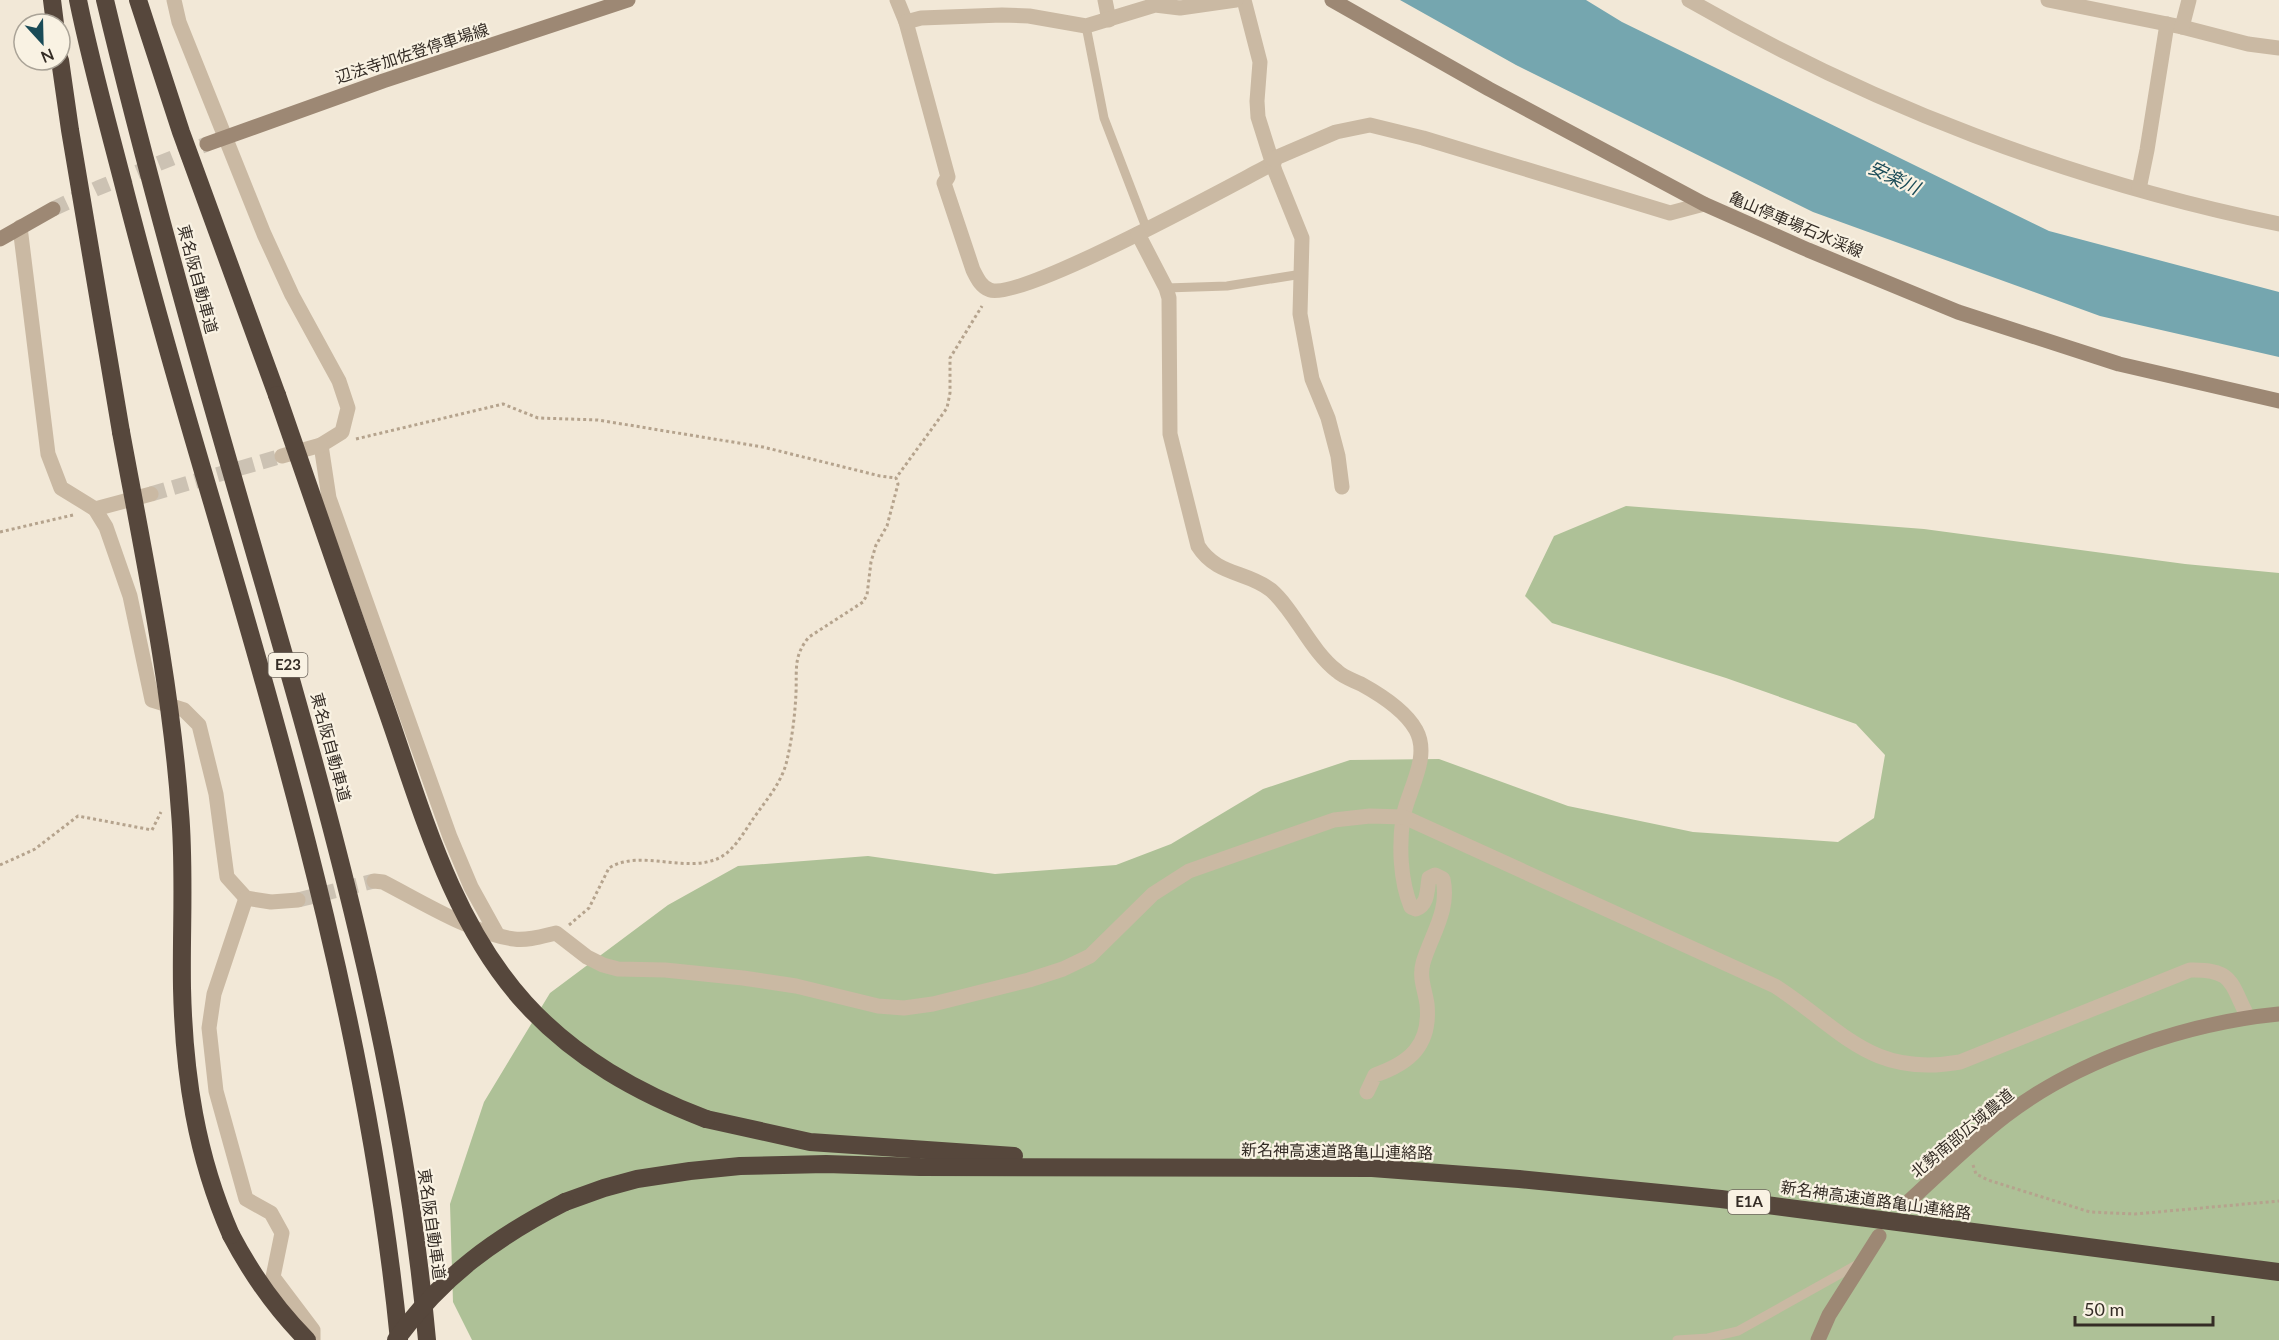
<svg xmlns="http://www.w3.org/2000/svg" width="2279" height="1340" font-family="Lato,'Noto Sans JP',sans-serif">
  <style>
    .green { fill: #aec197 }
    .water { fill: #75a6af }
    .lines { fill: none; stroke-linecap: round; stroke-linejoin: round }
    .street-tunnel { stroke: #ccc2b3; stroke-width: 15; stroke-dasharray: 15 8; stroke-linecap: butt }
    .secondary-tunnel { stroke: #ccc2b3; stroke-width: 15; stroke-dasharray: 15 8; stroke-linecap: butt }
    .path { stroke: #b5a38d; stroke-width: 3; stroke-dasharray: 3 3; stroke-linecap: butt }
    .lane { stroke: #cab9a3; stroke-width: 9 }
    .street { stroke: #cab9a3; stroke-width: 15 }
    .secondary { stroke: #9d8874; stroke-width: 15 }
    .highway { stroke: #56473c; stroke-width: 18 }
    .highway-bridge { stroke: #56473c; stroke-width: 18 }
    .labels { text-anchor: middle; stroke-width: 4.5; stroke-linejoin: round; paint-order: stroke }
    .shield { fill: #f9f2e3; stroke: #6f675e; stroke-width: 1.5 }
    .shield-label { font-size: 15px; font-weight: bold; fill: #342c25 }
    .street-label { font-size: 16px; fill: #342c25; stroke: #f9f2e3 }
    .water-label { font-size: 18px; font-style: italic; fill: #1a4b57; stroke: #f9f2e3 }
  </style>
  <rect width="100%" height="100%" fill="#f2e8d7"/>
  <path class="green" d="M1626,506L1924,529L2185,564L2279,573V1340H472L453,1302L450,1204L484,1102L550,993L668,905L738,866L868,856L995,874L1116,865L1171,844L1263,789L1350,760L1439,759L1568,806L1693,832L1838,842L1874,818L1885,755L1856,724L1726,678L1552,623L1525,596L1554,536Z"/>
  <path class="water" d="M1400,0H1586L1622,22L2049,231L2279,292V357L2100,316L1813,212L1516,65Z"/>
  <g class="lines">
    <g class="street-tunnel">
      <path d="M151,494L282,456"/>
      <path d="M298,900L374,881"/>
    </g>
    <path class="secondary-tunnel" d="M53,209L98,188L207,144"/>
    <g class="path">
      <path d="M356,439L503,404L538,418L598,420L763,447L880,476L896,478"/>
      <path d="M0,532L73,515"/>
      <path d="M0,865L35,849L78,816L152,830L161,812"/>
      <path d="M569,925L589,908L609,868C641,848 687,875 721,857C735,849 744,832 753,819C766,800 782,783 787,760C792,739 795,715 796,693C797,670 793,656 809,637L863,602L867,595L871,562L876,545L887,526L898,484L896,478L947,408L950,393V358L982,306"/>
      <path d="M1973,1165L1976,1174L1988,1180L2090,1212L2135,1214L2279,1201"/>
    </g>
    <g class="lane">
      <path d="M1086,26L1104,118L1147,230"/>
      <path d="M1166,288L1227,286L1302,274"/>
      <path d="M1677,1340L1708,1338L1738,1331L1858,1264"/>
    </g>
    <g class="street">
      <path d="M174,0L179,22L264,234L292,295L339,381L348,408L342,432L321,445L329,498L450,837L471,887L497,934"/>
      <path d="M897,0L906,22L948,177L944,183L973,270C977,278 981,287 990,290C1022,301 1233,184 1274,163"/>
      <path d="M1105,0L1109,20"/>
      <path d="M1244,0L1260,62L1257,101L1258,117L1275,171L1302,238L1300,314L1312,379L1328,418L1338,456L1342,487"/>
      <path d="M1689,0C1871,105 2073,182 2279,224"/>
      <path d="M2048,0L2182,27L2248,44L2279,48"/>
      <path d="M906,22L921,18L1002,15L1029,16L1086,26L1155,5L1180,8L1236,0"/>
      <path d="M2182,27L2189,0"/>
      <path d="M1273,159L1336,132L1370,125L1423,138L1670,213L1704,204"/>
      <path d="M2139,189L2147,150L2167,24"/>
      <path d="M20,227L48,454L61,488L95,509L106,527L130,596L152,700L184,710L199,725L216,794L227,877L246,898L271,902L298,900"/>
      <path d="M1138,234L1166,288L1169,298L1170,434L1198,546C1217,576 1247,571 1271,590C1295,611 1310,650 1337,671C1343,677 1353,680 1361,684C1381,695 1405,710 1416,730C1431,757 1408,790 1403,817C1399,846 1400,880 1411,907L1416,909C1428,905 1427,890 1429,878L1435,875L1443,879C1450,911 1431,935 1423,963C1419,978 1425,990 1427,1004C1431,1045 1410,1063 1375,1075L1367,1092"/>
      <path d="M282,456L321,445"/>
      <path d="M95,509L151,494"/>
      <path d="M374,881L383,882C420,901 473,934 514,939C528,941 543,936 556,933L587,957L603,965L618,969L665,970L743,978L796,986L878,1006L904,1008L933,1004L1029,980L1063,969L1090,956L1153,894L1189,871L1334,820L1370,816L1404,817L1775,986C1842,1029 1870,1078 1960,1062L2190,970C2234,969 2230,983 2248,1017"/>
      <path d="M246,898L214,994L209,1028L216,1091L246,1199L271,1213L282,1233L273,1277L313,1330V1340"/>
    </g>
    <g class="secondary">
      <path d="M1332,0L1489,89L1704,204L1808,250L1958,312L2119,364L2279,401"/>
      <path d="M207,144L383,81L628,0"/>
      <path d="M0,239L53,209"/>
      <path d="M1906,1204C1939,1174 1970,1143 2005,1116C2079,1059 2187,1023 2279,1014"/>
      <path d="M1818,1340L1829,1315L1879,1236"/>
    </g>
    <g class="highway">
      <path d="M52,0L55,24"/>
      <path d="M78,0C90,59 106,117 121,175C149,285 180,394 212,502C293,778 371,1054 399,1340"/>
      <path d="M105,0C135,126 169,251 204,376C294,696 397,1007 427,1340"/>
      <path d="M138,0L181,132L277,395"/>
      <path d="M60,60L70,130L121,432"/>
      <path d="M706,1119L810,1142L1014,1156"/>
      <path d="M565,1202L604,1188L637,1179L690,1171L740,1166L826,1164L920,1167L1372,1168L1519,1179L1721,1199L2279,1272"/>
      <path d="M231,1235C251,1273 276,1309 307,1340"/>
    </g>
    <g class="highway-bridge">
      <path d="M277,395C313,500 350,606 387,711C422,811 452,923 525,1003C575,1058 638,1093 706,1119"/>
      <path d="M121,432C144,557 171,684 180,812C185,871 181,929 182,988C184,1075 196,1155 231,1235"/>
      <path d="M396,1340C441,1277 496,1237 565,1202"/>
    </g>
  </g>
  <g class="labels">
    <g class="shield">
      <rect x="268.5" y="653" width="39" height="24" rx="4.5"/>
      <rect x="1728" y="1190" width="42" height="24" rx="4.5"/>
    </g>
    <g class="shield-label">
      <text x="288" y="670">E23</text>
      <text x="1749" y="1207">E1A</text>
    </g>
    <g class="street-label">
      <text transform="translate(412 53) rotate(-18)" y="6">辺法寺加佐登停車場線</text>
      <text transform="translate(1796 224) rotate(23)" y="6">亀山停車場石水渓線</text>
      <text transform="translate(198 279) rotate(75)" y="6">東名阪自動車道</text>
      <text transform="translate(331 747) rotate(75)" y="6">東名阪自動車道</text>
      <text transform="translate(1962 1133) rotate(-40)" y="6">北勢南部広域農道</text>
      <text transform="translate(1337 1151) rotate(1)" y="6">新名神高速道路亀山連絡路</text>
      <text transform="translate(1876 1200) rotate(8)" y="6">新名神高速道路亀山連絡路</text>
      <text transform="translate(432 1224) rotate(82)" y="6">東名阪自動車道</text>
    </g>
    <g class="water-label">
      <text transform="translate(1894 178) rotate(25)" y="6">安楽川</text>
    </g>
  </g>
  <g transform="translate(42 42) rotate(158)"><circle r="28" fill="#f9f2e3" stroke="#aaa397" stroke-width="1.5"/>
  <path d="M0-4.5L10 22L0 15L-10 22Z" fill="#1a4b57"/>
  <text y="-9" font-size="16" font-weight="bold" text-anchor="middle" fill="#342c25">N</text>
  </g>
  <path d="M2075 1316v9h138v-9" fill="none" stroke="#342c25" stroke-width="3"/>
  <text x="2084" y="1316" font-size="18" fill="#342c25" stroke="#f9f2e3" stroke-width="4.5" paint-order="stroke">50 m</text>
</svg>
